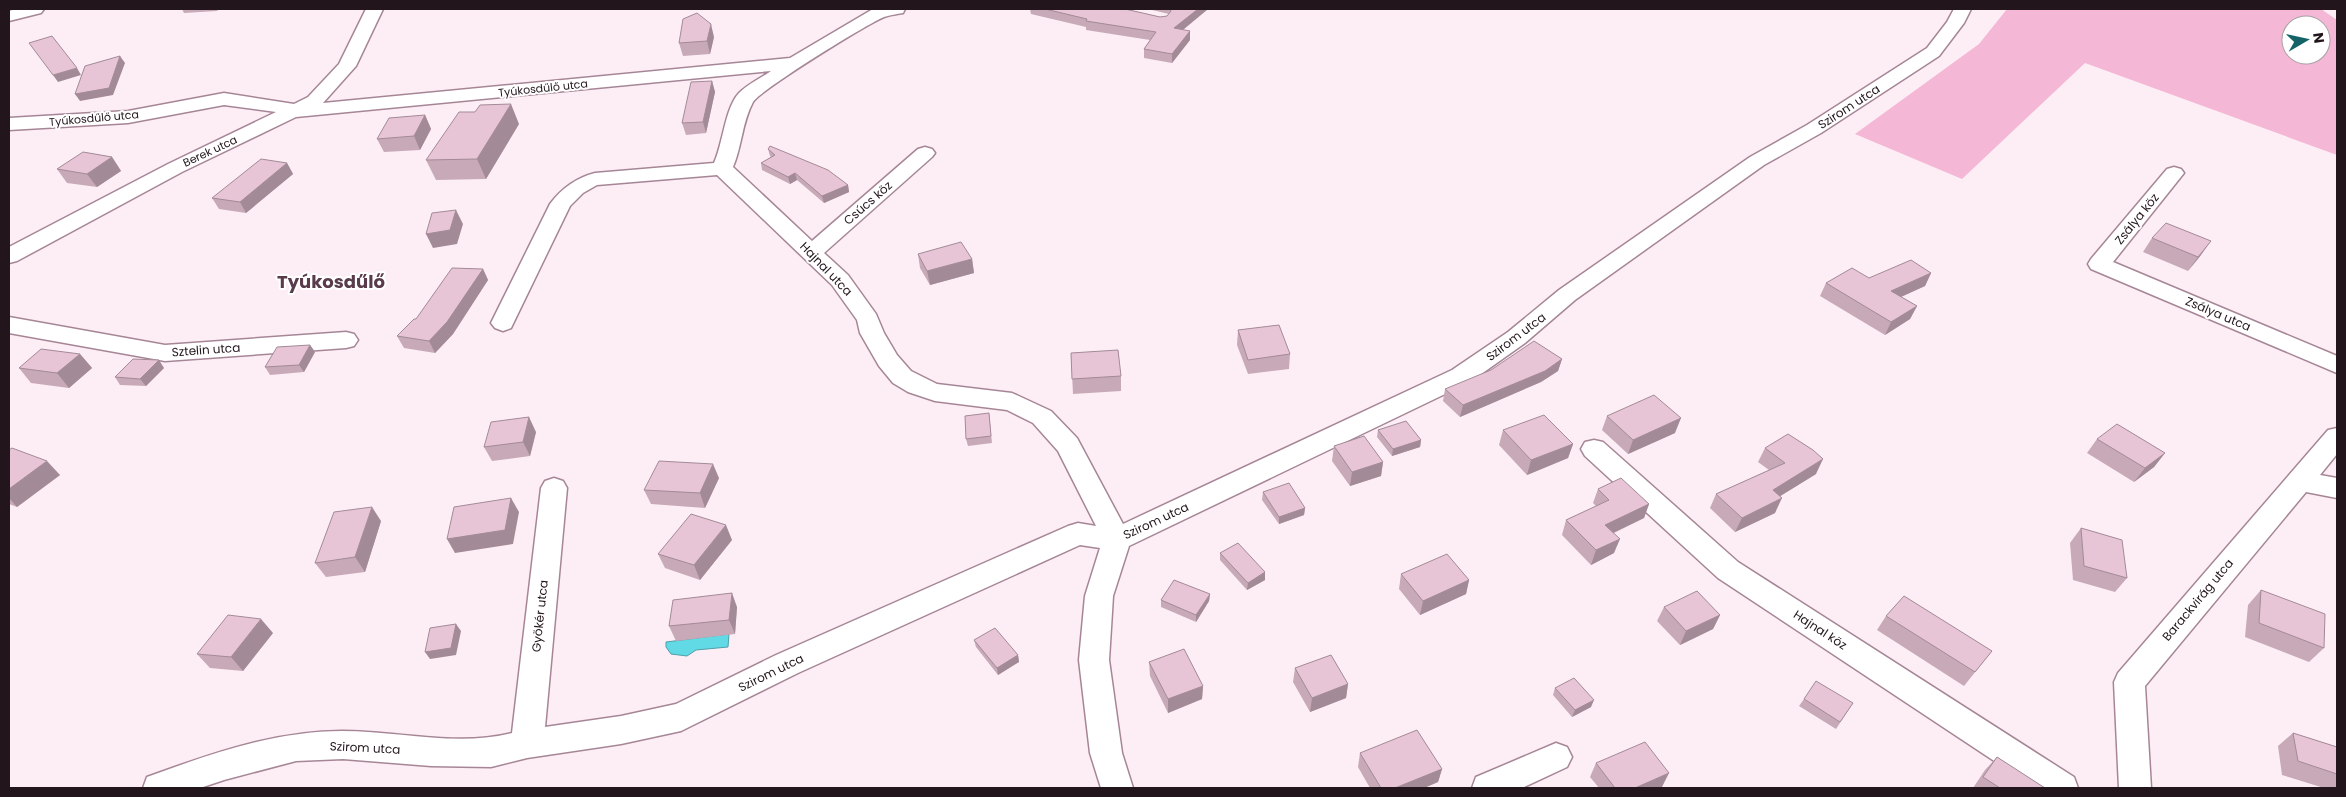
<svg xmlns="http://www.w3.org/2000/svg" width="2346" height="797" font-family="Poppins,sans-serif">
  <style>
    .green { fill: #f5b7d6; fill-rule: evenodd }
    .water { fill: #62dae5; stroke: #4f9fa9 }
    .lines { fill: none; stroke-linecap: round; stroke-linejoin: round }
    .minor-casing { stroke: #a68696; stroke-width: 3 }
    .minor { fill: #fff; fill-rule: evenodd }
    .wall { fill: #c8a9b8 }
    .shaded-wall { fill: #a28a96 }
    .building { fill: #e8c5d6; stroke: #a28a96 }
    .labels { text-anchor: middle; stroke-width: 4; stroke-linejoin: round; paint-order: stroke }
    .far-street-label { font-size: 11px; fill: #22161c; stroke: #fff }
    .street-label { font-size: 12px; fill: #22161c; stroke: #fff }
    .district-label { font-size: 18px; font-weight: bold; fill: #593c4b; stroke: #fff }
  </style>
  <rect width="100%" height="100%" fill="#fdeef5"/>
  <path class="green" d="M2007,9H2321L2337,20V155L2085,63L1962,179L1855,134L1979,44ZM2291,25H2321V55H2291Z"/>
  <path class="water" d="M729,634L728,647L696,650L687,656L671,654L666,647V642Z"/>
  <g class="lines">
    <g class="minor-casing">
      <g id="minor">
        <path d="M16,9H44L41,13L9,21V11Z"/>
        <path d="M366,9H383L356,66L323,103L790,58L873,9H905L903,13C897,14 890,15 884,17C867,24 760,90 753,102C742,122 742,146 733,167L812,241L918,149L925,147L932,149L935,153L932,157L824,253L848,275L876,314L884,333L897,355L911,371L937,384L1012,393L1051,411L1077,438L1123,524L1452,370L1508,332L1559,290L1750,157L1807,125L1927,48L1947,22L1954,9H1971L1964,23L1939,56L1821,133L1764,165L1575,300L1525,343L1470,382L1129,546L1113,596L1109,660L1122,753L1133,788H1101L1090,753L1079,660L1085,596L1100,548L1080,545L798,673L681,731L621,744L527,758L491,767L431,766L343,759L296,761L224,780L200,788H143L147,777C210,754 275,731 342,731C399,731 457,747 512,733L541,488L545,481L554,478L563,481L567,488L545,727L621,716L676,704L776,655L1068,526L1078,523L1096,526L1058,451L1033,423L1007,410L935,401L908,392L893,383L879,366L860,333L857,320L832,285L717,175L597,185L583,193L570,206L511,328L503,331L495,328L491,323L550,204C562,188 576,178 595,173L714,163C723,144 725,108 739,93C748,84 761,78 771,71L296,117L182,172L17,261L9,263V247L168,164L276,112L224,105L128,123L9,130V118L128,111L224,93L294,104L308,97L339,64Z"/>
        <path d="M2174,167L2181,169L2184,173L2113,262L2337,356V373L2091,269L2088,264L2091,259L2167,169Z"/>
        <path d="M9,317L165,345L346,332L354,334L358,340L354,346L346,348L165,361L9,333Z"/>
        <path d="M2337,428V454L2320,475L2337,478V498L2306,492L2145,686L2151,788H2119L2114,682L2118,673L2328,430Z"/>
        <path d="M1594,440L1603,442L1738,562L2074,777L2078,788H2035L1718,578L1585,456L1581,449L1585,442Z"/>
        <path d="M1556,743L1567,747L1572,757L1567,767L1522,788H1472L1476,777Z"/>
      </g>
    </g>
    <use href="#minor" class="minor"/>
  </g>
  <g class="wall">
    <path d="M182,9H219L217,11L184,13Z"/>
    <path d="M1030,9H1125L1160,17L1167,16L1169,14L1148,9H1208L1183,30L1190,31V40L1172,63L1144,58V49L1150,40L1086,30V27L1031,14Z"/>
    <path d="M714,37L710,54L683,56L679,43Z"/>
    <path d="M712,81L715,92L706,133L686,135L682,123Z"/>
    <path d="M425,115L431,129L420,150L384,152L377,139Z"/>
    <path d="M519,124L486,179L436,180L426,160Z"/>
    <path d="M768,149L848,185L849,192L824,203L797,180L790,184L762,170L761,163L771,157L770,156Z"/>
    <path d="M112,157L121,171L97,187L67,183L57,169Z"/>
    <path d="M287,163L293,174L246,213L219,209L212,198Z"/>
    <path d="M2152,238L2201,255L2188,271L2143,252Z"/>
    <path d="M918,254L972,259L974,273L930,285L920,268Z"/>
    <path d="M483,269L488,280L453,334L435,353L404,348L397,336L416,319Z"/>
    <path d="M1931,273L1925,286L1901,297L1917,306L1910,319L1885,335L1820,296L1826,283L1869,278Z"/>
    <path d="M1238,330L1290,354L1289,369L1248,374L1237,345Z"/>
    <path d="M310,345L315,352L304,372L270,375L265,367Z"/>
    <path d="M1071,353L1121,376V391L1073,394Z"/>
    <path d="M80,354L92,368L69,388L31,383L19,368Z"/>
    <path d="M1562,359L1558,371L1541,382L1460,417L1443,401L1445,389Z"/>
    <path d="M164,368L146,386L120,385L115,377Z"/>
    <path d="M989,413L992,443L968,446L966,439Z"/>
    <path d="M1607,416L1675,433L1628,454L1602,430Z"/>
    <path d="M1378,430L1421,440L1420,447L1392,456L1377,437Z"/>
    <path d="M1503,430L1573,444L1568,458L1527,475L1499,445Z"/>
    <path d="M536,432L530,456L492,461L484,447Z"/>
    <path d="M2097,439L2165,453L2154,467L2134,482L2087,453Z"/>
    <path d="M1334,446L1383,462L1381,476L1350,486L1332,461Z"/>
    <path d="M1765,448L1816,474L1780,496L1775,513L1735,532L1710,508L1716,494L1769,470L1758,462Z"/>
    <path d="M9,450L60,475L17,507L9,504Z"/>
    <path d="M719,478L705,508L651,504L644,490Z"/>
    <path d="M1598,489L1649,504L1644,518L1614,533V553L1591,565L1562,535L1566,520L1596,506L1593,503Z"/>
    <path d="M1263,492L1305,508L1304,515L1279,524L1262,500Z"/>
    <path d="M381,521L365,572L326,577L315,563Z"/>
    <path d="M2081,528L2127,578L2115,592L2073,580L2070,543Z"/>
    <path d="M732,540L700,580L665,568L658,554Z"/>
    <path d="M1220,553L1265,580L1247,590L1220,560Z"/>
    <path d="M1401,574L1469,580L1466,594L1420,615L1399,589Z"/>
    <path d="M2261,590L2324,648L2309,662L2245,637L2248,605Z"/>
    <path d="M1210,594L1209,601L1196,622L1161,607V600Z"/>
    <path d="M737,607L735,634L676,641L669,626Z"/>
    <path d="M1664,607L1720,615L1713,629L1680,645L1657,621Z"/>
    <path d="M1886,616L1992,651L1964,686L1877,630Z"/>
    <path d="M273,633L243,671L210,668L197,654Z"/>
    <path d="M974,640L1018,655L1019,662L998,675L976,647Z"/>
    <path d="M1149,662L1203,686L1202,699L1168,713L1150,676Z"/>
    <path d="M1295,668L1348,684L1346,698L1310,712L1293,682Z"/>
    <path d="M1555,688L1591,707L1572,717L1553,695Z"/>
    <path d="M1804,699L1853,703L1836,729L1799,706Z"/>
    <path d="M2293,733L2337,747V788H2324L2282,775L2278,746Z"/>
    <path d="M1360,753L1442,769L1438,782L1424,788H1370L1358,767Z"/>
    <path d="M1997,757L2045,788H1973L1985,770Z"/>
    <path d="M1596,763L1662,787L1658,788H1599L1590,777Z"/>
  </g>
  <g class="shaded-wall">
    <path d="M1198,9H1208L1174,37V28Z"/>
    <path d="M711,24L714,37L710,54L707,41Z"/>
    <path d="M1190,31V40L1172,63V54Z"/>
    <path d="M120,56L125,63L113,95L80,101L75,94Z"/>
    <path d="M77,68L81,75L58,82L53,75Z"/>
    <path d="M712,81L715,92L706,133L703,122Z"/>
    <path d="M511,104L519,124L486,179L477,159Z"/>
    <path d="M425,115L431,129L420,150L414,136Z"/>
    <path d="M112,157L121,171L97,187L87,174Z"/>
    <path d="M287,163L293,174L246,213L240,202Z"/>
    <path d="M795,173L797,180L790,184L788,177Z"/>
    <path d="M848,185L849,192L824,203L822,196Z"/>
    <path d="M456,210L463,224L457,244L433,248L426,234Z"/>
    <path d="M2211,241L2201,255L2188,271L2198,257Z"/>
    <path d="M972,259L974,273L930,285L927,271Z"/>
    <path d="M483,269L488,280L453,334L435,353L429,341Z"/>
    <path d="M1931,273L1925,286L1885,304L1891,291Z"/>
    <path d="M1917,306L1910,319L1885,335L1891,322Z"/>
    <path d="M310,345L315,352L304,372L299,365Z"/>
    <path d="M80,354L92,368L69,388L57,373Z"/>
    <path d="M1562,359L1558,371L1541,382L1460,417L1463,405Z"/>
    <path d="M159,360L164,368L146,386L140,379Z"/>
    <path d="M529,417L536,432L530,456L523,442Z"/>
    <path d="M1681,418L1675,433L1628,454L1633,440Z"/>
    <path d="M1421,440L1420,447L1392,456L1393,449Z"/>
    <path d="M1573,444L1568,458L1527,475L1531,460Z"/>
    <path d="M2165,453L2154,467L2134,482L2145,468Z"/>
    <path d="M1823,459L1816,474L1766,505L1773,490Z"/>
    <path d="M47,461L60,475L17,507L9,498V489Z"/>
    <path d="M1383,462L1381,476L1350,486L1352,472Z"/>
    <path d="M713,464L719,478L705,508L700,493Z"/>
    <path d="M511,498L519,512L513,544L455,553L447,539Z"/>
    <path d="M1782,498L1775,513L1735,532L1742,518Z"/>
    <path d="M1649,504L1644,518L1600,539L1605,525Z"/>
    <path d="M372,507L381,521L365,572L355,557Z"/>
    <path d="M1305,508L1304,515L1279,524V517Z"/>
    <path d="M726,525L732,540L700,580L694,565Z"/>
    <path d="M1620,539L1614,553L1591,565L1596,550Z"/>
    <path d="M1265,572V580L1247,590L1248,583Z"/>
    <path d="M1469,580L1466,594L1420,615L1423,601Z"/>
    <path d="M732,593L737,607L735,634L729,620Z"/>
    <path d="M1210,594L1209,601L1196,622V615Z"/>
    <path d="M1720,615L1713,629L1680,645L1686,631Z"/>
    <path d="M261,619L273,633L243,671L231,657Z"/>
    <path d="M456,624L461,631L456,655L430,659L425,652Z"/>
    <path d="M1018,655L1019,662L998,675L997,668Z"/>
    <path d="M1348,684L1346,698L1310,712L1312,698Z"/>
    <path d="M1203,686L1202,699L1168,713V699Z"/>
    <path d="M1594,700L1591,707L1572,717L1575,710Z"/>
    <path d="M1442,769L1438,782L1424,788H1395Z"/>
    <path d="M1669,773L1662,787L1658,788H1635Z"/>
  </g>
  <g class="building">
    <path d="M1045,9H1125L1160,17L1167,16L1171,11L1170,9H1198L1174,28L1190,31L1172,54L1144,49L1156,32L1086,21L1087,19Z"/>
    <path d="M697,13L711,24L707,41L679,43L683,19Z"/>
    <path d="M52,36L77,68L53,75L29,43Z"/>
    <path d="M120,56L109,88L75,94L85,66Z"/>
    <path d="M712,81L703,122L682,123L691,82Z"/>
    <path d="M511,104L477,159L426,160L459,112H475L480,105Z"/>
    <path d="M425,115L414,136L377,139L389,118Z"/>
    <path d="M770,146L828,170L848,185L822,196L795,173L788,177L761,163L775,155L768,149Z"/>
    <path d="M83,152L112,157L87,174L57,169Z"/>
    <path d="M261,159L287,163L240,202L212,198Z"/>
    <path d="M456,210L450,230L426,234L432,213Z"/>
    <path d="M2166,223L2211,241L2198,257L2152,238Z"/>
    <path d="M961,242L972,259L927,271L918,254Z"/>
    <path d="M1911,260L1931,273L1891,291L1917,306L1891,322L1826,283L1852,268L1869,278Z"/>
    <path d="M452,268L483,269L447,322L429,341L397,336L414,319H416Z"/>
    <path d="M1279,325L1290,354L1248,360L1238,330Z"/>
    <path d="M1534,341L1562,359L1545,371L1463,405L1445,389L1491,370Z"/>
    <path d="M310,345L299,365L265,367L277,347Z"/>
    <path d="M41,349L80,354L57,373L19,368Z"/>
    <path d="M1118,350L1121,376L1072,379L1071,353Z"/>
    <path d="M133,359L159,360L140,379L115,377Z"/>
    <path d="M1654,395L1681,418L1633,440L1607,416Z"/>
    <path d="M989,413L991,436L966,439L965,416Z"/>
    <path d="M1544,415L1573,444L1531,460L1503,430Z"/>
    <path d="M529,417L523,442L484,447L491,422Z"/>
    <path d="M1406,421L1421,440L1393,449L1378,430Z"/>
    <path d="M2117,424L2165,453L2145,468L2097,439Z"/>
    <path d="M1788,434L1813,450L1823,459L1773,490L1782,498L1742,518L1716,494L1785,463L1765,448Z"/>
    <path d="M1364,436L1383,462L1352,472L1334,446Z"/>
    <path d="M12,448L47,461L9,489V450Z"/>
    <path d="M659,461L713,464L700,493L644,490Z"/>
    <path d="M1621,478L1649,504L1605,525L1620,539L1596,550L1566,520L1609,500L1598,489Z"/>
    <path d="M1289,483L1305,508L1279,517L1263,492Z"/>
    <path d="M511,498L505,530L447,539L454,507Z"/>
    <path d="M372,507L355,557L315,563L334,512Z"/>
    <path d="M691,514L726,525L694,565L658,554Z"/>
    <path d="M2081,528L2122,540L2127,578L2084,566Z"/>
    <path d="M1238,543L1265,572L1248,583L1220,553Z"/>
    <path d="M1447,554L1469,580L1423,601L1401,574Z"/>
    <path d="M1174,580L1210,594L1196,615L1161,600Z"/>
    <path d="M2261,590L2325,614L2324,648L2259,623Z"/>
    <path d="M1697,591L1720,615L1686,631L1664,607Z"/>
    <path d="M732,593L729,620L669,626L673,600Z"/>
    <path d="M1904,596L1992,651L1975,672L1886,616Z"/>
    <path d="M228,615L261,619L231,657L197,654Z"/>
    <path d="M456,624L451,648L425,652L430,628Z"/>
    <path d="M995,628L1018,655L997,668L974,640Z"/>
    <path d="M1184,649L1203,686L1168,699L1149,662Z"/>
    <path d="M1331,655L1348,684L1312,698L1295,668Z"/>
    <path d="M1574,678L1594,700L1575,710L1555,688Z"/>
    <path d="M1816,681L1853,703L1840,722L1804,699Z"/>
    <path d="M1417,730L1442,769L1395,788H1381L1360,753Z"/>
    <path d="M2293,733L2337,747V774L2298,761Z"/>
    <path d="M1645,742L1669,773L1635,788H1615L1596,763Z"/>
    <path d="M1997,757L2045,788H2000L1983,777Z"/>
  </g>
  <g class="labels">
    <g class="far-street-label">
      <text transform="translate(543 88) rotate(-6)" y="4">Tyúkosdűlő utca</text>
      <text transform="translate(94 118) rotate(-5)" y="4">Tyúkosdűlő utca</text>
      <text transform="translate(210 151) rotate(-25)" y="4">Berek utca</text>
    </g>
    <g class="street-label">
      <text transform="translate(1849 107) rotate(-33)" y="4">Szirom utca</text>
      <text transform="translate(868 203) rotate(-41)" y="4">Csúcs köz</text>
      <text transform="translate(2137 219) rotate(-51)" y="4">Zsálya köz</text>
      <text transform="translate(826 269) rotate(46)" y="4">Hajnal utca</text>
      <text transform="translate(2218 314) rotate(23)" y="4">Zsálya utca</text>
      <text transform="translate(1516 337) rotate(-37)" y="4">Szirom utca</text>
      <text transform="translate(206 350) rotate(-4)" y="4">Sztelin utca</text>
      <text transform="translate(1156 521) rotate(-25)" y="4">Szirom utca</text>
      <text transform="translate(2198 600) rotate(-50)" y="4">Barackvirág utca</text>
      <text transform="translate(540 616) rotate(-84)" y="4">Gyökér utca</text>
      <text transform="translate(1820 630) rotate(33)" y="4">Hajnal köz</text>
      <text transform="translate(771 673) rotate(-26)" y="4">Szirom utca</text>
      <text transform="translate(365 748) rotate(3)" y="4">Szirom utca</text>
    </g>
    <g class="district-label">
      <text x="331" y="288">Tyúkosdűlő</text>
    </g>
  </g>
  <rect width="2346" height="797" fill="none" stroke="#22161c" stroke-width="20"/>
  <g transform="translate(2306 40) rotate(81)"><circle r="24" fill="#ffffff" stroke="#a7a2a4"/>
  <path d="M0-4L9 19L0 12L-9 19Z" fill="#136369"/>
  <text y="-8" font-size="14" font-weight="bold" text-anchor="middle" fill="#22161c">N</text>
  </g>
</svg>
